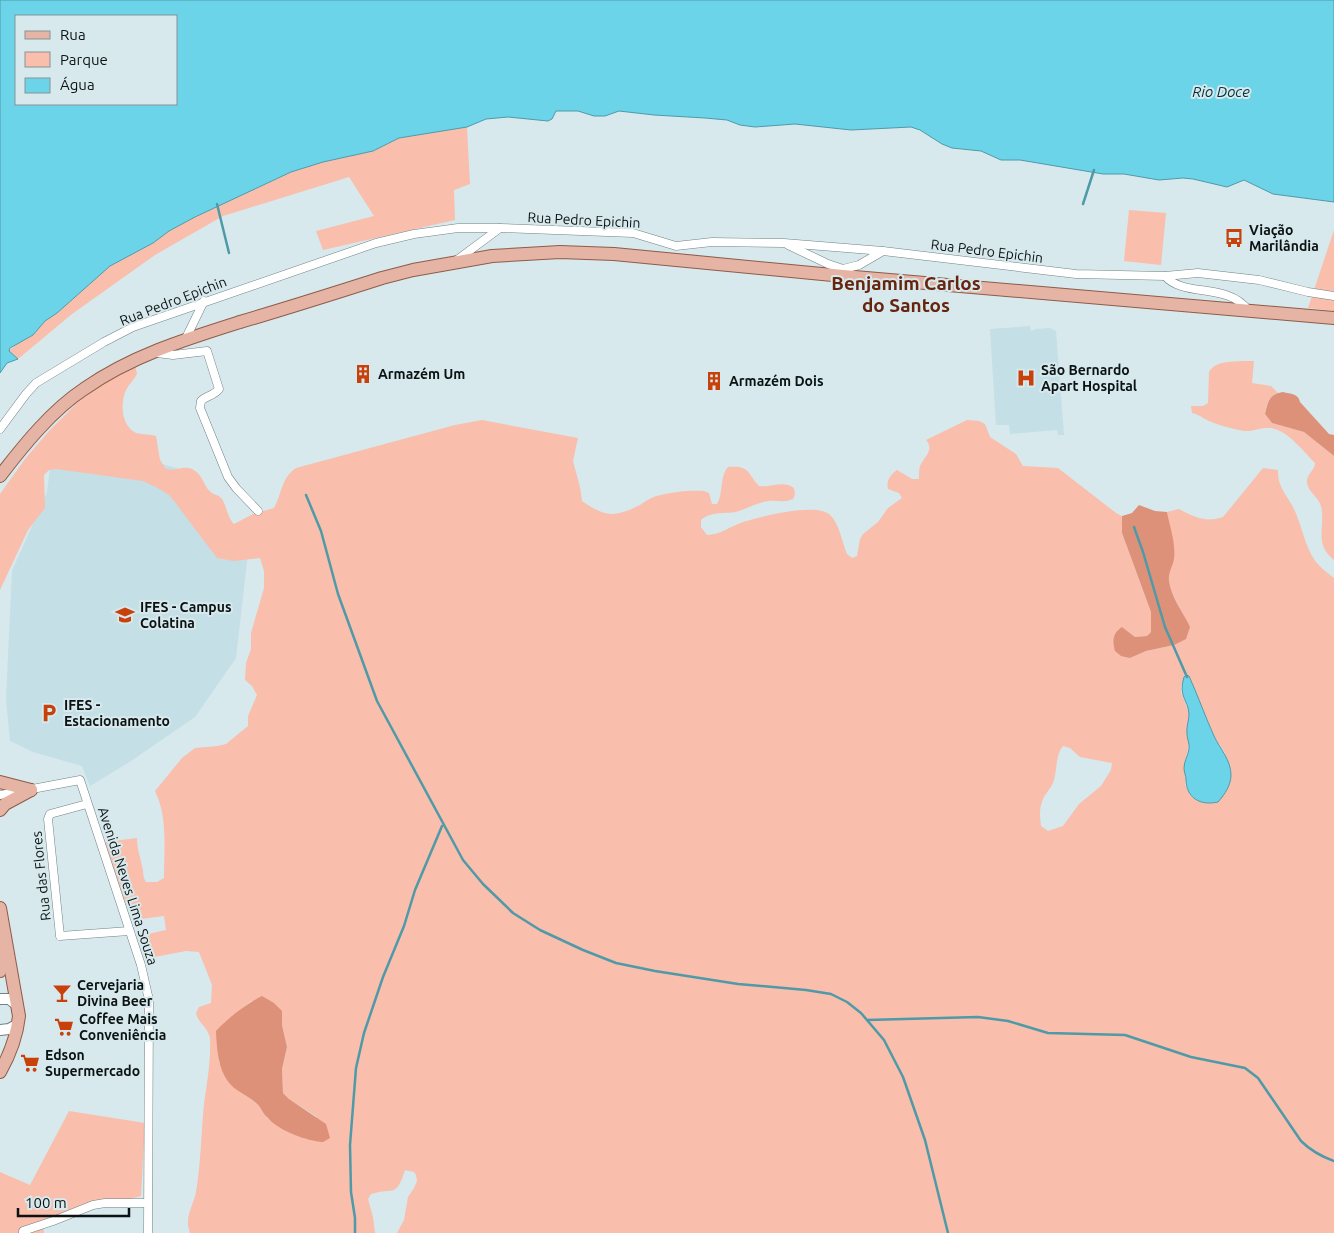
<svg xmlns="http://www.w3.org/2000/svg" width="1334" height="1233" font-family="Ubuntu,sans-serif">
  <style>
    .built { fill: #c4dfe5 }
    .green { fill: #f9beac; fill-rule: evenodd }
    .forest { fill: #de9179 }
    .water { fill: #6cd4e8; stroke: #4f9aa8; fill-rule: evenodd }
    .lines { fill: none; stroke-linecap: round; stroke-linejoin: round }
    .stream { stroke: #4f9aa8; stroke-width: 2.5 }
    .minor-casing { stroke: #728285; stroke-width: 9 }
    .tertiary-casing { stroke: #728285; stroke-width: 12 }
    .primary-casing { stroke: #8e5b4a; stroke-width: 14 }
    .minor { stroke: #fff; stroke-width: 8 }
    .tertiary { stroke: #fff; stroke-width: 10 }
    .primary { stroke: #e6b4a4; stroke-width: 12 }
    .labels { text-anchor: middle; stroke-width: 4; stroke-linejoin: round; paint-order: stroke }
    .street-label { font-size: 14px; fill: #0b1213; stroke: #d7e9ec }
    .poi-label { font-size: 14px; font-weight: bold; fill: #0b1213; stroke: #d7e9ec; text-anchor: start }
    .water-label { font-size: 15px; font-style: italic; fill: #00333b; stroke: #d7e9ec }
    .district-label { font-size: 19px; font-weight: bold; fill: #66240f; stroke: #d7e9ec }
  </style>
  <rect width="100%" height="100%" fill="#d7e9ec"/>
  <g class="built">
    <path d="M1030,326L1031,331L1036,329L1050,328L1056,331L1064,435H1058L1057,430L1010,434L1009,425H996L990,329Z"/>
    <path d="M52,452L129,454L196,474L212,542L249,544L236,658L195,717L131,761L90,786L82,766L33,752L10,741L6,699L12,571L47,492Z"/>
  </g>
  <g class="green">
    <path d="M467,127L470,184L454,190L455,220L323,250L316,231L374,216L349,177L223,216L155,255L72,314L18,359L9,351L18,343L33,335L45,321L57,313L110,266L153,243L169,231L195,217L291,172L323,162L373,151L399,138Z"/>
    <path d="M1129,210L1166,213L1161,265L1124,261Z"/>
    <path d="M1334,230V311L1308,308Z"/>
    <path d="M1242,361H1254L1252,383L1271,386L1278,393C1268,397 1267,404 1265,414L1272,423L1304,432L1334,456V560C1313,543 1326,527 1321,506C1319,497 1306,491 1307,480C1308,473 1315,470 1315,463C1303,451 1285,426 1266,428C1255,429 1250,433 1239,430C1229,428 1218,425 1209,421C1203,418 1198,414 1192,413L1191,406H1203L1208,403L1209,372C1215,361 1231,362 1242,361Z"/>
    <path d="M135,364L137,374C134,380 129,384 126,390C120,403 121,426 136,433C143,435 150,434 156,436L160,460L165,468C174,473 182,465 192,469C204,475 203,487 212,493C215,495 219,495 222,499C227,507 227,517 234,524L253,514L274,508C282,494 281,478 296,468L455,425L482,420L578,438L573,461L580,487L582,501C605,517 614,518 640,505C645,502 651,497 657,496C671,492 689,490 704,491L709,493L712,504H717C724,492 719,478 728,467C750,465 747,473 759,486C771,488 783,480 794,488L795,494L793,499C784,503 778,500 769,501C758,502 749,508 739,511C727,515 712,510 701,520V527L707,535C720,535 731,526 743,522C760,517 817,502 830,515C839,523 842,542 847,554L852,558L857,556L860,539L863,534L878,522L888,508L902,498L899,493L888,489C886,481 890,475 897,470L912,479H919C919,475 919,469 920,466C924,457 935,450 926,440L967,420L979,421L985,424L990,437L1016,454L1023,466L1058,468L1116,513L1122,516V533L1151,612V632L1147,636L1135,637L1122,627L1130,658L1146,651L1174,645L1184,616C1177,602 1166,587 1169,571C1171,564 1174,559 1174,552C1173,539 1169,525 1167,512L1179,509C1193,517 1207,523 1223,517L1263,468L1278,470C1277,487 1287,495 1294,509C1301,524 1304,541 1312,556C1317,565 1326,572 1334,578V1233H397L404,1220L408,1197L414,1188L417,1181L416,1175L414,1172L405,1170C396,1198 395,1187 371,1194L368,1199L373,1217L375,1233H190C184,1217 193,1207 196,1192C201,1163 201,1133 204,1104C207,1083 211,1061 210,1039C209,1028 198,1023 196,1013L199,1007L211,1003L212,985L199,952L186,951L149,958L139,936L166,930L164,916L133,920L111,868L105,842L137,838C137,848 140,856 142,866C144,872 142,876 146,882H157L164,878C164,850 168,817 155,791L182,758L195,748L218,746L226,744L248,726V716L257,695L252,686L245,680L246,663L251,649V633L264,588V571L260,558L234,561L217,558L177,505L169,495L158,488L143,481L56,469L49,470L44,475L45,508L28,530L0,590V494L25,459L49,431L82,398L103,382ZM1189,676L1215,738L1225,753L1203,802L1195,799L1190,795L1185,784L1186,779L1184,766L1189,745L1187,730L1189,713L1181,692V686ZM1063,746L1070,748L1080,757L1112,763L1111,770L1101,786L1079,804L1063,826L1048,831L1041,826C1040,818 1039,810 1042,802C1044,794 1052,788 1054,780C1057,769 1056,754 1063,746ZM251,1001L282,1025L287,1047L282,1069L283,1093L289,1099L317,1117L268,1119L258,1105L252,1100L219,1063L217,1031Z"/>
    <path d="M69,1111L145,1123L141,1196L43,1223L44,1233H0V1172L30,1185Z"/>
  </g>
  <g class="forest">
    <path d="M1283,392C1291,394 1298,393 1300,402L1329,434L1334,435V456L1304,432L1272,423L1265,414C1268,402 1269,394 1283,392Z"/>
    <path d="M1139,505L1155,511L1167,512C1170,527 1176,544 1174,559C1173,566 1168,572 1169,581C1171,597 1183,612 1190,627L1186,639L1174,645L1146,651L1130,658L1121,656L1115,651C1112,640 1113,633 1122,627L1135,637L1147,636L1151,632V612L1122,533V516L1132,513Z"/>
    <path d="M262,996L274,1003L282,1011V1025L287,1047L282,1069L283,1093L289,1099L326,1124L330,1138L323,1142C307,1141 279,1131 268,1118C264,1115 262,1110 259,1106C253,1099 244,1095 237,1090C218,1077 217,1051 216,1031C228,1018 246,1004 262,996Z"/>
  </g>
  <g class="water">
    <path d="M0,0H1334V202L1273,194L1244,180L1227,187L1193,179L1183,178L1159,180L1124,174H1103L1020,160H1001L981,151L952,148L942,144L920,130L911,127L851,130L795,124L755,127L740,125L727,120L705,118L654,115L619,111L605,116H594L578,111H556L552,119L548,121L508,117L486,119L467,127L399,138L373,151L323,162L291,172L195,217L169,231L153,243L110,266L57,313L45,321L33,335L10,348L9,351L18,359L7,363L0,373ZM176,16V104H16V16Z"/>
    <path d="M1186,675L1189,676C1198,696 1205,716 1214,736C1220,749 1231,760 1231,775C1231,785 1225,794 1218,802C1200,806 1186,798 1186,779C1186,776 1184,772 1184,768C1184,761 1188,756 1189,749C1190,744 1187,739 1187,734C1186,727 1189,721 1189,714C1188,699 1178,697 1184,677Z"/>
  </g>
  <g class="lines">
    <g class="stream">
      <path d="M217,204L229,253"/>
      <path d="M1083,204L1094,170"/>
      <path d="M306,495L321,531L338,594L377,701L463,860L483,884L513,913L540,930L583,950L616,963L655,971L738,984L806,990L831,994L847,1002L861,1013L884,1040L903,1077L925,1140L948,1233"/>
      <path d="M1134,527L1143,552L1165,627L1187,677"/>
      <path d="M867,1020L978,1017L1008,1021L1048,1033L1125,1035L1191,1057L1245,1068L1258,1078L1301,1141C1311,1151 1320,1156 1334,1161"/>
      <path d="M355,1233V1218L351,1192L350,1145L356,1068L364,1033L383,977L404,926L415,890L442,826"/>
    </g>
    <g class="minor-casing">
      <g id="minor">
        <path d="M788,245L828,264L843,269V276"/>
        <path d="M457,260L500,228"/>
        <path d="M843,269L859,265L883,251"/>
        <path d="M1165,276C1184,298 1227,282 1248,310"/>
        <path d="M185,340L204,301"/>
        <path d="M157,353L173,355L207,351L219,389C215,395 206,396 201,401L200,408L228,477L236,488L258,511"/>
        <path d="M0,429L26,394L36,383L104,342L133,327L376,243L414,234L458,228H500L633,233L676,246L712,242L784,243L883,251L1076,274L1165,276L1198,273L1259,280L1308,292L1334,296"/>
        <path d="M0,795L80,780L141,965L149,1000L148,1233"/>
        <path d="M87,804L50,814L48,819L60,936L129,931"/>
        <path d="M23,1233V1231L53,1221L93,1205L105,1203H147"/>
      </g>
    </g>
    <g class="tertiary-casing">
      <g id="tertiary">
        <path d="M0,999H9L17,1005"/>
        <path d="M0,1030L9,1029L18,1024"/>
      </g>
    </g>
    <g class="primary-casing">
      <g id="primary">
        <path d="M0,476C23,446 52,410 84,389C131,356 186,339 240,322C288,308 335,293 382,278L413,270L492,256L560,252L614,254L843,276L1334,318"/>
        <path d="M0,782L31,790"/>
        <path d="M0,810L5,804L31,790"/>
        <path d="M0,908L19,1016C17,1035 9,1056 0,1072"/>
        <path d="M0,971L1,946"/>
      </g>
    </g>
    <use href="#minor" class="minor"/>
    <use href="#tertiary" class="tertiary"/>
    <use href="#primary" class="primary"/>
  </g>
  <defs>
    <g id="bus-bare" transform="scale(1.5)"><path d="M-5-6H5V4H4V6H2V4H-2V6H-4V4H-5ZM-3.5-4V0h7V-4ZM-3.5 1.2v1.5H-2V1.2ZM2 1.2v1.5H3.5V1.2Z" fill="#c8410a" stroke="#d7e9ec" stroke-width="2.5" paint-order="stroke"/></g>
    <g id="building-bare" transform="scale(1.5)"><path d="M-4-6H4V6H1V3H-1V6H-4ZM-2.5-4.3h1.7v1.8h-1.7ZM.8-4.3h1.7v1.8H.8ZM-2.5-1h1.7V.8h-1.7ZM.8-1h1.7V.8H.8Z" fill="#c8410a" stroke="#d7e9ec" stroke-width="2.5" paint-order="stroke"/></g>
    <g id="hospital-bare" transform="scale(1.5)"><path d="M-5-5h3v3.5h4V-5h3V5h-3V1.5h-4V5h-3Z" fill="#c8410a" stroke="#d7e9ec" stroke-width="2.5" paint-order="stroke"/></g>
    <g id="university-bare" transform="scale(1.5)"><path d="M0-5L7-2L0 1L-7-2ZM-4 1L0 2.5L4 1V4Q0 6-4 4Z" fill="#c8410a" stroke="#d7e9ec" stroke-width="2.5" paint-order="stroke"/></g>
    <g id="parking-bare" transform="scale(1.5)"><path d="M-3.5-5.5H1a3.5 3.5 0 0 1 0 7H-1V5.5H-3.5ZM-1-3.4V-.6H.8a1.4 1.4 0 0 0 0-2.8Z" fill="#c8410a" stroke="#d7e9ec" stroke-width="2.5" paint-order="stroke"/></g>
    <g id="bar-bare" transform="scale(1.5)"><path d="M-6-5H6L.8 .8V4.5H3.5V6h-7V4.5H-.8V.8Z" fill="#c8410a" stroke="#d7e9ec" stroke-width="2.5" paint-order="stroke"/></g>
    <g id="supermarket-bare" transform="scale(1.5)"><path d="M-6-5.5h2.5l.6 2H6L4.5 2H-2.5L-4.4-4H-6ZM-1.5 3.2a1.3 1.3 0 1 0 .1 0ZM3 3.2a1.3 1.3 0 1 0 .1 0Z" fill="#c8410a" stroke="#d7e9ec" stroke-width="2.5" paint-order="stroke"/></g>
  </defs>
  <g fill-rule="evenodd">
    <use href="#bus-bare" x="1234" y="238"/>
    <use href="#building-bare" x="363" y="374"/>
    <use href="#hospital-bare" x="1026" y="378"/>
    <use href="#building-bare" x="714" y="381"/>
    <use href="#university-bare" x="125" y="615"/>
    <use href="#parking-bare" x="49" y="713"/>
    <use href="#bar-bare" x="62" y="993"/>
    <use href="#supermarket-bare" x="64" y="1027"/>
    <use href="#supermarket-bare" x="30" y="1063"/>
  </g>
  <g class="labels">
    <g class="street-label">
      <text transform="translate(584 220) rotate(3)" y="5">Rua Pedro Epichin</text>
      <text transform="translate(987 251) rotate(7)" y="5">Rua Pedro Epichin</text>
      <text transform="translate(173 301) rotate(-21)" y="5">Rua Pedro Epichin</text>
      <text transform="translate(41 876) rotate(-96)" y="5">Rua das Flores</text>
      <text transform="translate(128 886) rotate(72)" y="5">Avenida Neves Lima Souza</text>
    </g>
    <g class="poi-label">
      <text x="1249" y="235">Viação<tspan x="1249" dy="16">Marilândia</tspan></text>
      <text x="1041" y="375">São Bernardo<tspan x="1041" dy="16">Apart Hospital</tspan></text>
      <text x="378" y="379">Armazém Um</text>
      <text x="729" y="386">Armazém Dois</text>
      <text x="140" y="612">IFES - Campus<tspan x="140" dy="16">Colatina</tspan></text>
      <text x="64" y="710">IFES -<tspan x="64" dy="16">Estacionamento</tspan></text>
      <text x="77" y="990">Cervejaria<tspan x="77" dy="16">Divina Beer</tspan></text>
      <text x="79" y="1024">Coffee Mais<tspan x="79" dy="16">Conveniência</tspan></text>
      <text x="45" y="1060">Edson<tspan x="45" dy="16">Supermercado</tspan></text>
    </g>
    <g class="water-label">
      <text x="1221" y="97">Rio Doce</text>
    </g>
    <g class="district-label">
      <text x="906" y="290">Benjamim Carlos<tspan x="906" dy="22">do Santos</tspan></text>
    </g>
  </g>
  <rect x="15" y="15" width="162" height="90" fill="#d7e9ec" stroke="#859395"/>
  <rect x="25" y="31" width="25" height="8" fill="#e6b4a4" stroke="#859395"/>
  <text x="60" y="40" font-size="15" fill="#0b1213">Rua</text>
  <rect x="25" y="52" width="25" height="15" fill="#f9beac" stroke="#859395"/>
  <text x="60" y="65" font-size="15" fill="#0b1213">Parque</text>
  <rect x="25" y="78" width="25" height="15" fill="#6cd4e8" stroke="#859395"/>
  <text x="60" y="90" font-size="15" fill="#0b1213">Água</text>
  <path d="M18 1208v8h111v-8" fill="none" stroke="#0b1213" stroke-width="2.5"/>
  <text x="25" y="1208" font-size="15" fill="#0b1213" stroke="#d7e9ec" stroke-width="4" paint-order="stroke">100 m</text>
</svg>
